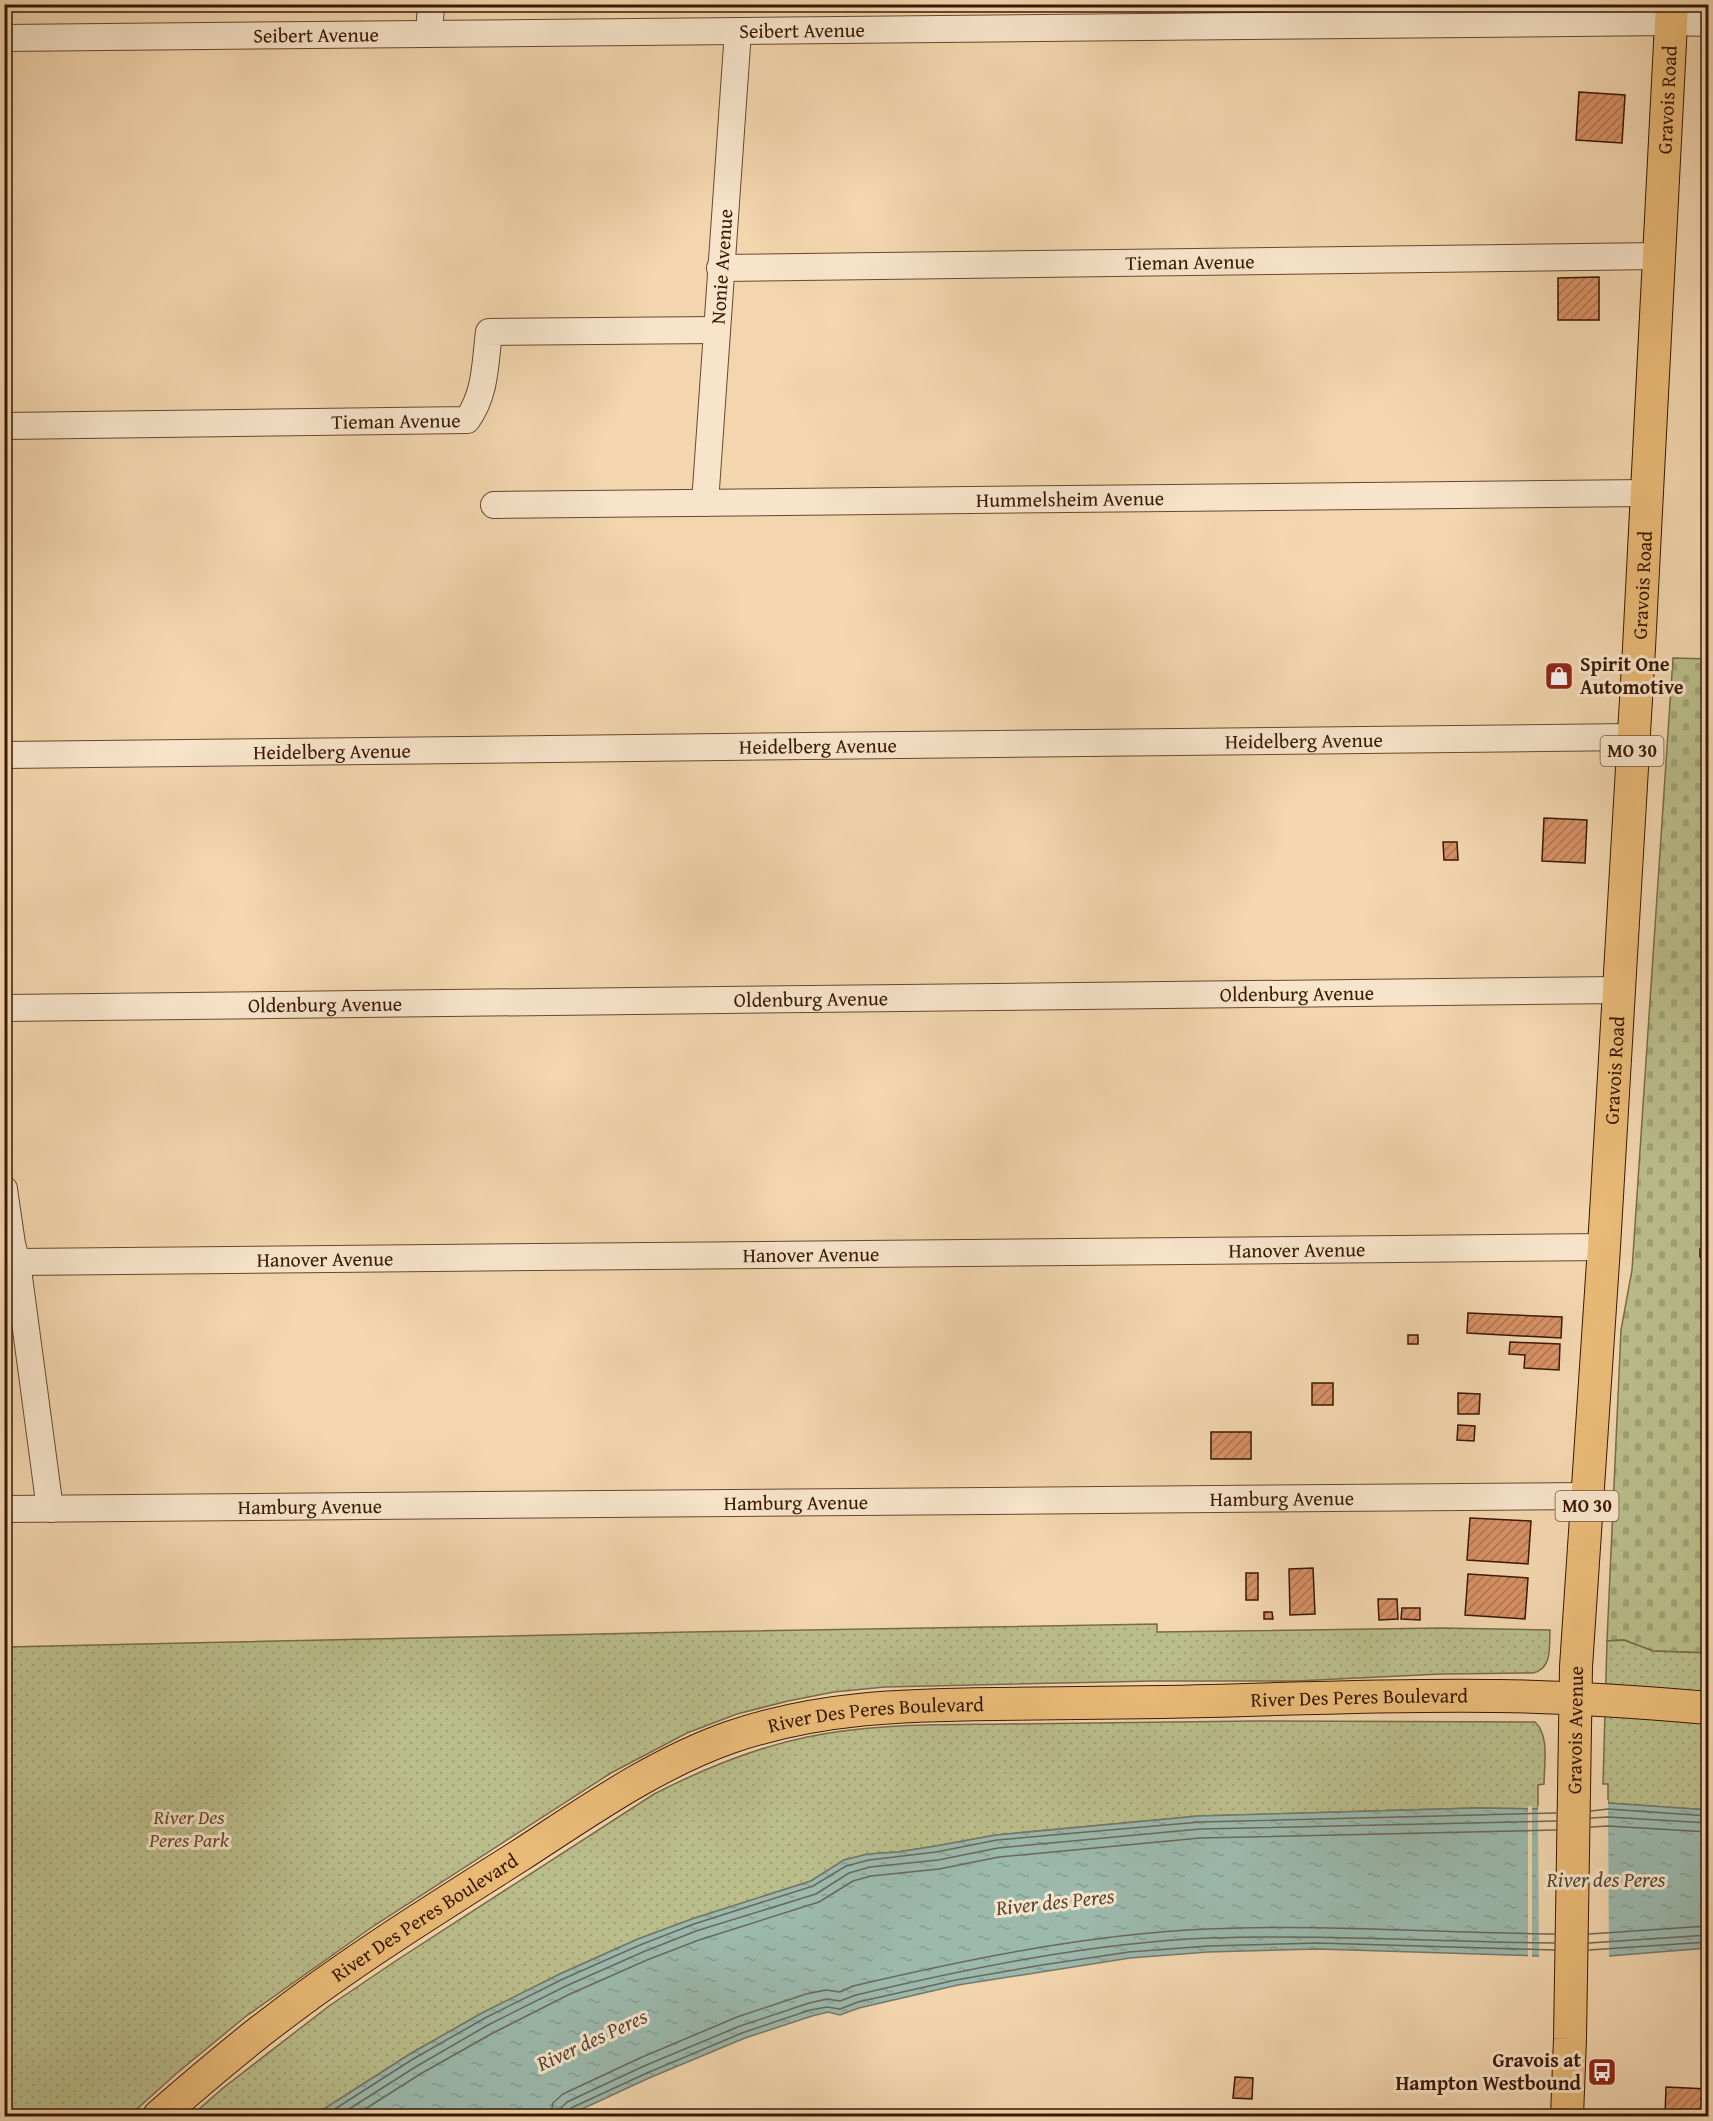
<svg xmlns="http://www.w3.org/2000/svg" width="1713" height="2121" font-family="'Gentium Book Plus',serif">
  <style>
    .cemetery { fill: url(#cemetery-stones); stroke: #7a6b48; stroke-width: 1.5 }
    .park { fill: url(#park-dots); stroke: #7a6b48; stroke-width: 1.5 }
    .water { fill: url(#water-ripples); stroke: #74796a; stroke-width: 1.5 }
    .pier { fill: #f3d6ae }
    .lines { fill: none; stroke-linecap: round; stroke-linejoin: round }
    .shore { stroke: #6a685a; stroke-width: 1.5 }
    .building { fill: url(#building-hatch); stroke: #391806; stroke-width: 1.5 }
    .minor-casing { stroke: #684830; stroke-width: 28 }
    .major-casing { stroke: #391806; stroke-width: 34 }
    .minor { stroke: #f7e4ca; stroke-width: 26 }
    .major { stroke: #eabb77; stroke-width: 32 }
    .labels { text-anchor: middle; stroke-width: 6; stroke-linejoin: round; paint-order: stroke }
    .shield { fill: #f7e4ca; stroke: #725541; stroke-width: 1.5 }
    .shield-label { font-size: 18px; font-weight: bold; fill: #391806 }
    .street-label { font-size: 20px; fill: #391806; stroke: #f7e4ca }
    .poi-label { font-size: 20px; font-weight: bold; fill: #391806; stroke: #f7e4ca; text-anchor: start }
    .park-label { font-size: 20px; font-style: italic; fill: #604a2e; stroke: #f7e4ca }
    .water-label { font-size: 21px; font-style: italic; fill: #564838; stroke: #f7e4ca }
  </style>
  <defs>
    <pattern id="cemetery-stones" width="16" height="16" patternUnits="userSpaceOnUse" patternTransform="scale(1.5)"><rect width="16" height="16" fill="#babe8b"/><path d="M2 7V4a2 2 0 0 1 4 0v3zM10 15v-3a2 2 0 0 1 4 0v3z" fill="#a1a376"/></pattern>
    <pattern id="park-dots" width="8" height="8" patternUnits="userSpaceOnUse" patternTransform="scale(1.5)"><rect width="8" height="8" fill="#babe8b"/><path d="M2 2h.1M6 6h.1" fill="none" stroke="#a1a376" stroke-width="1.8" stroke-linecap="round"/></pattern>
    <pattern id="water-ripples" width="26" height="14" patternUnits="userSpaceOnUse" patternTransform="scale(1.5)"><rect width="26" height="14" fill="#9bb9ad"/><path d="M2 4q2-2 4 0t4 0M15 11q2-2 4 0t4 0" fill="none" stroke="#869e93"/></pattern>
    <pattern id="building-hatch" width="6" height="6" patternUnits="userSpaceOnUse" patternTransform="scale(1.5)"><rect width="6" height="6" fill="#d79165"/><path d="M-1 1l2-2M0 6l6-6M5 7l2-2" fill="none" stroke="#af7551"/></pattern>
  </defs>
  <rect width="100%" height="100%" fill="#f3d6ae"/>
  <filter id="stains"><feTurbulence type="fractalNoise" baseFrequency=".00333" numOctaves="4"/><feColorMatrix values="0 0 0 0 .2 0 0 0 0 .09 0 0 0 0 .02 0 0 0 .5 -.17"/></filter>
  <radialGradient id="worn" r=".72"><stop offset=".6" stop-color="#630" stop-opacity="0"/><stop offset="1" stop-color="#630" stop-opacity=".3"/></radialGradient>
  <path class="cemetery" d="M1673,658L1708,659V1653L1653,1651L1624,1640L1607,1641L1621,1330L1632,1270Z"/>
  <g class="park">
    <path d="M1157,1624V1632L1441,1628L1550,1630C1549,1645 1553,1669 1533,1673L1441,1674L1296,1681H1154L885,1687L834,1692L788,1701L737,1714L687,1733L611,1773L375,1925L245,2017L177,2073L129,2116H5V1647L689,1632Z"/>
    <path d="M1624,1640L1653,1651L1708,1653V1810L1608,1803V1784H1603L1607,1641Z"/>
    <path d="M1256,1721L1535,1722C1550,1736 1544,1765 1544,1784L1538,1785V1809L1476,1808L1199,1816L996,1835L936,1846L898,1852L868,1854L844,1860L811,1881L692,1919L638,1939L560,1974L482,2013L410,2054L313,2116H191L223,2088L329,2006L397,1960L654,1794C703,1769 753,1748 807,1737C872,1723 940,1725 1006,1724C1089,1723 1173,1722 1256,1721Z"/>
  </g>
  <path class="water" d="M1608,1803L1708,1810V1948L1609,1956H1539L1318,1949L1208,1952L1130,1958L958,1985L859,2008L840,2015L828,2012L812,2016L745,2038L649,2078L567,2116H313L410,2054L482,2013L560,1974L638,1939L692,1919L811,1881L844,1860L868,1854L898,1852L936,1846L996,1835L1199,1816L1476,1808L1538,1809Z"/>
  <g class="pier">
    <path d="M1608,1800L1609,1959H1539L1538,1806Z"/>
    <rect x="1528" y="1806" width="4" height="153"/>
  </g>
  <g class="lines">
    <g class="shore">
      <path d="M1591,1811L1608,1809L1708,1816"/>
      <path d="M1591,1818L1608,1817L1708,1823"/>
      <path d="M1591,1827L1608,1826L1708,1832"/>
      <path d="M1589,1934L1708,1926"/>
      <path d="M1589,1943L1708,1935"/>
      <path d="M1589,1950L1708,1942"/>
      <path d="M324,2116L413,2059L485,2018L563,1979L640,1945L694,1924L813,1886L846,1866L869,1860L936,1852L997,1840L1200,1822L1556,1813"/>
      <path d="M338,2116L417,2066L488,2025L566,1986L643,1952L696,1931L816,1894L849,1873L870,1867L938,1860L998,1848L1200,1829L1556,1821"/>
      <path d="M354,2116L422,2073L493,2033L570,1994L647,1960L699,1940L819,1902L853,1881L871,1876L939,1869L999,1857L1200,1838L1556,1830"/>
      <path d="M550,2116L553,2103L563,2094L640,2058L737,2017L806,1994L826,1990L840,1992L853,1986C969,1959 1089,1934 1208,1929C1324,1924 1439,1933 1554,1934"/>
      <path d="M559,2116L561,2108L567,2102L644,2066L740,2026L809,2003L827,1999L840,2001L856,1995C971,1968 1090,1943 1209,1938C1325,1934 1439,1942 1554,1943"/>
      <path d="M567,2116V2112L571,2108L647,2073L742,2033L810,2010L827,2007L840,2009L858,2002L956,1980L1042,1965L1129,1952L1208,1946L1318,1943L1554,1950"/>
    </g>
  </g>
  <g class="building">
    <path d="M1579,92L1625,95L1622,143L1576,140Z"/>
    <path d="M1599,277V320H1558V278Z"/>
    <path d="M1544,818L1587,820L1585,863L1542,861Z"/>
    <path d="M1443,842H1457L1458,860H1444Z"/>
    <path d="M1700,1249L1707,1250V1258L1700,1257Z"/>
    <path d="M1468,1313L1562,1317L1561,1338L1467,1333Z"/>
    <rect x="1408" y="1335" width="10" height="9"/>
    <path d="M1510,1342L1560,1344L1559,1370L1524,1368L1525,1355L1509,1354Z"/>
    <rect x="1312" y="1383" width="21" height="22"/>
    <path d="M1458,1393L1480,1394L1479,1414H1458Z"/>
    <path d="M1458,1425L1475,1426L1474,1441L1457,1440Z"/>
    <rect x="1211" y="1432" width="40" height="27"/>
    <path d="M1470,1518L1531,1521L1528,1564L1467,1560Z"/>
    <path d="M1313,1568L1315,1614L1290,1615L1289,1569Z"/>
    <rect x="1246" y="1573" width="12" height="27"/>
    <path d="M1468,1574L1528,1578L1525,1619L1465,1615Z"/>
    <path d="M1378,1599H1397L1398,1619L1379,1620Z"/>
    <path d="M1402,1608H1420V1620L1401,1619Z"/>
    <path d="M1264,1612H1272L1273,1619H1264Z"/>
    <path d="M1235,2077L1253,2078L1252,2099L1233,2098Z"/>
    <path d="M1666,2087L1708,2089V2116H1665Z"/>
  </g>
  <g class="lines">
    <g class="minor-casing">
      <g id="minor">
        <path d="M429,34L431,4"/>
        <path id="s1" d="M4,38L1670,22L1708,23"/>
        <path id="s2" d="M720,268L1658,256"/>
        <path id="s3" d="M4,426L467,420C486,394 485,363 489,332L717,330"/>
        <path id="s4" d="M705,503L738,31"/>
        <path id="s5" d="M494,505L1647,493"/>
        <path id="s6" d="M4,755L1632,737"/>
        <path id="s7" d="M4,1008L1618,990"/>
        <path d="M4,1189L12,1244L17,1262L50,1509"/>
        <path id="s8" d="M17,1262L1604,1247"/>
        <path id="s9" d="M4,1509L1588,1496"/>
      </g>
    </g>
    <g class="major-casing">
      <g id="major">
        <path id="s10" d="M159,2116C197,2083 235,2050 275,2020C353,1960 437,1908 519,1856C587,1812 654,1764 731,1737C819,1707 904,1705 996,1704C1052,1703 1108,1703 1163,1702C1275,1700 1387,1694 1499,1696C1569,1697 1639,1702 1708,1708"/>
        <path id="s11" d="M1567,2116L1570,2039L1576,1667L1604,1247L1639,648L1672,4"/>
      </g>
    </g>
    <use href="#minor" class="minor"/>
    <use href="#major" class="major"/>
  </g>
  <defs>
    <g id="shop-square" transform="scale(1.5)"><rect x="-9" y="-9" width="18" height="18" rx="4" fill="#8f2418" stroke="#f7e4ca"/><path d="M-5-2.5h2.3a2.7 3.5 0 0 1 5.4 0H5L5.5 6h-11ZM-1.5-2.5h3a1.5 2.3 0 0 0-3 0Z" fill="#fff"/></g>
    <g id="bus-square" transform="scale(1.5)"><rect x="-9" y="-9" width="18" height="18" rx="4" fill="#8f2418" stroke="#f7e4ca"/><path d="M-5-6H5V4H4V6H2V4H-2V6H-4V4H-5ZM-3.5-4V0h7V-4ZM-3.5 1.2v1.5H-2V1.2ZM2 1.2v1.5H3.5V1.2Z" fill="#fff"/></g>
  </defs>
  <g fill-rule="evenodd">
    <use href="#shop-square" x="1559" y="676"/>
    <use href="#bus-square" x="1602" y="2072"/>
  </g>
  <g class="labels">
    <g class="shield">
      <rect x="1600.5" y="736" width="63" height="30" rx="4.5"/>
      <rect x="1555.5" y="1491" width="63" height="30" rx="4.5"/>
    </g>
    <g class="shield-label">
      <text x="1632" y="757">MO 30</text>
      <text x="1587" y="1512">MO 30</text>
    </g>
    <g class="street-label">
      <text dy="7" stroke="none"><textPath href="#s1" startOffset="798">Seibert Avenue</textPath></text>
      <text dy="7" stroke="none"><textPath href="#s1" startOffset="312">Seibert Avenue</textPath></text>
      <text dy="7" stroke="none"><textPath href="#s11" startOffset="2019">Gravois Road</textPath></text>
      <text dy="7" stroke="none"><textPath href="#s2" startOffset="470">Tieman Avenue</textPath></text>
      <text dy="7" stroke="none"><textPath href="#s4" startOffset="237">Nonie Avenue</textPath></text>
      <text dy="7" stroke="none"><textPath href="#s3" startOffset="392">Tieman Avenue</textPath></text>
      <text dy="7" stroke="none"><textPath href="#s5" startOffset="576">Hummelsheim Avenue</textPath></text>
      <text dy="7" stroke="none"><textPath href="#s11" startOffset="1533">Gravois Road</textPath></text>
      <text dy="7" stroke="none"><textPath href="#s6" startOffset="1300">Heidelberg Avenue</textPath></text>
      <text dy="7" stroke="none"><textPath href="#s6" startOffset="814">Heidelberg Avenue</textPath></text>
      <text dy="7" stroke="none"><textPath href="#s6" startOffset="328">Heidelberg Avenue</textPath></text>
      <text dy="7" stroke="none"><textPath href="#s7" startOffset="1293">Oldenburg Avenue</textPath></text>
      <text dy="7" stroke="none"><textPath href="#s7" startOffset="807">Oldenburg Avenue</textPath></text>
      <text dy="7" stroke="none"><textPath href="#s7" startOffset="321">Oldenburg Avenue</textPath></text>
      <text dy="7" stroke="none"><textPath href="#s11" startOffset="1047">Gravois Road</textPath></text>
      <text dy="7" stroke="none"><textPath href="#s8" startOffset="1280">Hanover Avenue</textPath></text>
      <text dy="7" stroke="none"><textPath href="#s8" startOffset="794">Hanover Avenue</textPath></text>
      <text dy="7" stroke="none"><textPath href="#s8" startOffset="308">Hanover Avenue</textPath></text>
      <text dy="7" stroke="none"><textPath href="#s9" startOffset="1278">Hamburg Avenue</textPath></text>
      <text dy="7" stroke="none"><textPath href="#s9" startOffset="792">Hamburg Avenue</textPath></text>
      <text dy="7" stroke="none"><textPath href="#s9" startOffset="306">Hamburg Avenue</textPath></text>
      <text dy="7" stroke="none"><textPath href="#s10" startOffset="1320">River Des Peres Boulevard</textPath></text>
      <text dy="7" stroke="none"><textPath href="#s10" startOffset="836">River Des Peres Boulevard</textPath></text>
      <text dy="7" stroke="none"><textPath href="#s11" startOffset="386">Gravois Avenue</textPath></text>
      <text dy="7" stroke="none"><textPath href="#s10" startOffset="332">River Des Peres Boulevard</textPath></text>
    </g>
    <g class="poi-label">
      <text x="1580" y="671">Spirit One<tspan x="1580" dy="23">Automotive</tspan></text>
      <text x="1581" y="2067" text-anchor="end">Gravois at<tspan x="1581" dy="23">Hampton Westbound</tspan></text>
    </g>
    <g class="park-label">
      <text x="189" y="1824">River Des<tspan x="189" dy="23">Peres Park</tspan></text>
    </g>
    <g class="water-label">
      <text x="1606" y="1887">River des Peres</text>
      <text transform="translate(1055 1902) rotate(-6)" y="7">River des Peres</text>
      <text transform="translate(592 2040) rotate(-25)" y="7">River des Peres</text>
    </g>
  </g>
  <rect width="1713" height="2121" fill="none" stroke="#f3d6ae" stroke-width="24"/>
  <rect x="6" y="6" width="1701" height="2109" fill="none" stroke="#391806" stroke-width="3"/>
  <rect x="12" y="12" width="1689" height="2097" fill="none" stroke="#391806" stroke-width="1.5"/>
  <rect width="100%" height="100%" filter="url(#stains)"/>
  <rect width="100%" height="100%" fill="url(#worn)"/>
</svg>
